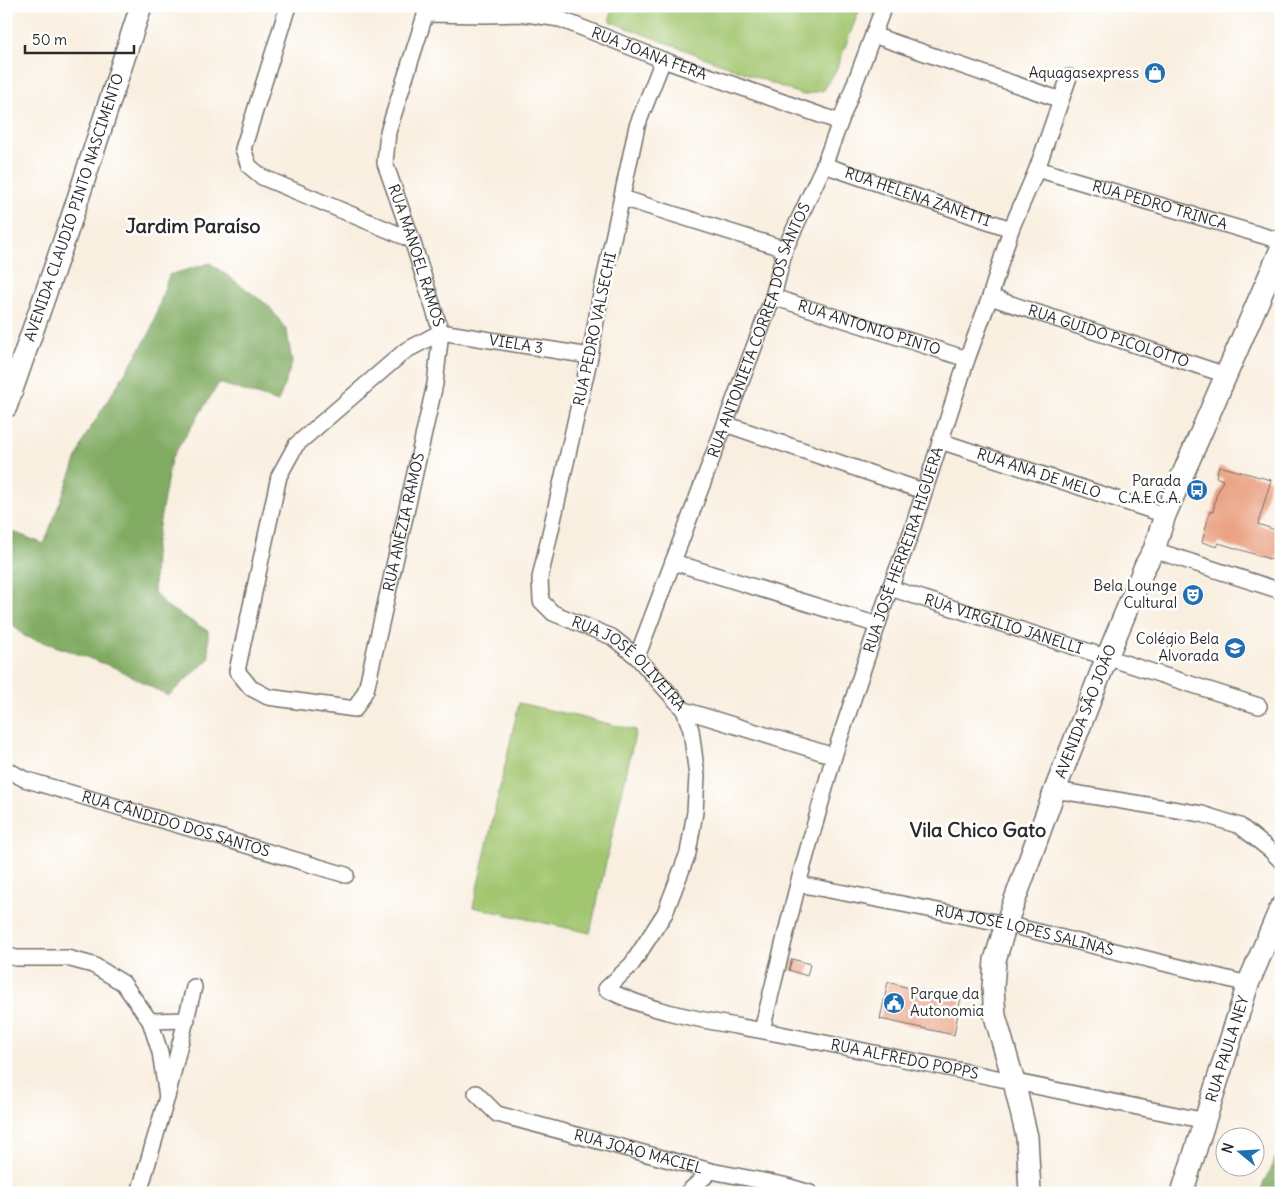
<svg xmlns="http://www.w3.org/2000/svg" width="1287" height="1199" font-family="Delius,sans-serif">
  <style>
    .green { fill: #a2c670; stroke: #66784e }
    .forest { fill: #81ab62; stroke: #566b46 }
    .building { fill: #eaa384 }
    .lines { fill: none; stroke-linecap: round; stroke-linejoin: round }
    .street-casing { stroke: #73706a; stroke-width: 18 }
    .secondary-casing { stroke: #73706a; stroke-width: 24 }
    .street { stroke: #fff; stroke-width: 15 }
    .secondary { stroke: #fff; stroke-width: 21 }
    .labels { text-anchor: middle; stroke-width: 5; stroke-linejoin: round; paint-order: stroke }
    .street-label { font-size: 15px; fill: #2b2b2b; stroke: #fff }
    .poi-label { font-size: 15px; fill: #2b2b2b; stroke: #fff; text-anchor: end }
    .district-label { font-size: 20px; font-weight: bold; fill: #2b2b2b; stroke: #fff }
  </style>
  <rect width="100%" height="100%" fill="#fff"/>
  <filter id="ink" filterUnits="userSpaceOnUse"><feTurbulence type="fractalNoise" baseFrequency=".02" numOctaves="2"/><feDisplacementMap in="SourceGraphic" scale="10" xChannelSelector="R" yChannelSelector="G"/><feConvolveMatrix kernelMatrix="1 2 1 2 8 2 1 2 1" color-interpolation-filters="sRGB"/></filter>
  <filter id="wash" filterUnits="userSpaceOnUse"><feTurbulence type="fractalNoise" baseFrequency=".0096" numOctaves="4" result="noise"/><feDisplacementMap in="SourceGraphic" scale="20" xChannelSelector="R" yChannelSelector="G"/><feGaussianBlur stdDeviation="1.12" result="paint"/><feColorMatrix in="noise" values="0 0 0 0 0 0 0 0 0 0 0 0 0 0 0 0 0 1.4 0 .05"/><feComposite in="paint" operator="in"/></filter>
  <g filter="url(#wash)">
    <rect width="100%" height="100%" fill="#f9efe0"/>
    <g class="green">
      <path d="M614,6H861L836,70L824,90L803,95L609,21Z"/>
      <path d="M519,703L636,730L590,933L473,907Z"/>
    </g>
    <g class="forest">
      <path d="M210,263L269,306L287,331L292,363L278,402L219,383L171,459L155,548L154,592L166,606L208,631L209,659L168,696L116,668L64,649L24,636L6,618V529L44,544L85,437L150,333L169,275Z"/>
      <path d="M1281,1146V1193H1259Z"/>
    </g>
    <g id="blocks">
      <g class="building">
        <path d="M1219,466L1271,480L1258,524L1281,532V541L1276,561L1219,543L1217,547L1202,542L1210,511L1213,512L1216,496L1223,480L1216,477Z"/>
        <path d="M792,959L810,964L807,976L789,970Z"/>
        <path d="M888,982L909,988L961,997L954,1035L880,1019Z"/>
      </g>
    </g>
  </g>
  <g filter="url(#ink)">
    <use href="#blocks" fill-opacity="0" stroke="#73706a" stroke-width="1"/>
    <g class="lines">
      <g class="street-casing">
        <g id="street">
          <path d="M288,6L243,149L249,166L262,177L412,240"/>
          <path id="s1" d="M428,6L388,132L385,163L412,240L441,332L405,351L296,445L279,476L237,671L251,688L268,697L355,709L366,690L435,384L441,332L590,356"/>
          <path id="s2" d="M425,14L486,15L526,14L560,19L663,60L840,122"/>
          <path d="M873,35L1061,100"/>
          <path id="s3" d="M663,60L637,126L599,304L590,356L540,578L541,601L553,613L612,637L637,657L684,710L834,756"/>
          <path id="s4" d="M824,165L1011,229"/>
          <path id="s5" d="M1037,169L1281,241"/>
          <path d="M622,198L785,249"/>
          <path id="s6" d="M773,297L967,359"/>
          <path id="s7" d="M990,297L1226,375"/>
          <path d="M725,424L923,491"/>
          <path id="s8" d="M940,441L1165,515"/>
          <path d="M1154,550L1281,591"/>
          <path d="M673,562L878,625"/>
          <path id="s9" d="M890,588L1259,706"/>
          <path id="s10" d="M637,657L773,297L785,249L824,165L884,6"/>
          <path id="s11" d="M684,710L691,730L697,776L695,812L688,853L665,913L632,964L606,989C660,1018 735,1024 795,1037C932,1065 1069,1092 1206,1121"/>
          <path id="s12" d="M6,769L24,779L346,875"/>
          <path d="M1055,790L1202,814L1240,826L1270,850L1281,861"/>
          <path id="s13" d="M798,884L1006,924L1248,984"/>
          <path d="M6,955L16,958H67L93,965L123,983L150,1021L160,1052L167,1097"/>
          <path d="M150,1021L187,1020"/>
          <path id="s14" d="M762,1030L798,884L834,756L890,588L910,536L967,359L990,297L1011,229L1037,169L1069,77"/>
          <path id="s15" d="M476,1093L497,1114L711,1171L783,1185L810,1193"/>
          <path d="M139,1193L167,1097L194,987"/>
          <path d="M687,1193L711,1171"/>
        </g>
      </g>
      <g class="secondary-casing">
        <g id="secondary">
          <path id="s16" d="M6,407L66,235L141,6"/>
          <path id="s17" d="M1030,1193L1027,1137L1014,1082L995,1016L993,988L995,960L1006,924L1055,790L1107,657L1145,566L1154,550L1165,515L1281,249"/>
          <path id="s18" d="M1182,1193L1248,984L1281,907"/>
        </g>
      </g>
      <use href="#street" class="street"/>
      <use href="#secondary" class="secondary"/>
    </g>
  </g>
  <defs>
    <g id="shop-disc" transform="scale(1.125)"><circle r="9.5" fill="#1f6fb2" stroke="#fff"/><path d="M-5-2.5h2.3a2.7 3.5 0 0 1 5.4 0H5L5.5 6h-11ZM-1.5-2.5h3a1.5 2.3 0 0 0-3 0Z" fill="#fff"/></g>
    <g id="bus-disc" transform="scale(1.125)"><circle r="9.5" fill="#1f6fb2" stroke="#fff"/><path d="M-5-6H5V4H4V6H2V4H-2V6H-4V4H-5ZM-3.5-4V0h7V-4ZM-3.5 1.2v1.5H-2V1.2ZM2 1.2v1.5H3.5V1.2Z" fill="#fff"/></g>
    <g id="theatre-disc" transform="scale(1.125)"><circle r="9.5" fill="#1f6fb2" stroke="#fff"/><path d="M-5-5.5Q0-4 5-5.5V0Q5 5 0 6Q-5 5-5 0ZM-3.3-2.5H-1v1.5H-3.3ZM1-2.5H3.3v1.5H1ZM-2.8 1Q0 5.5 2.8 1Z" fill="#fff"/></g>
    <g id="school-disc" transform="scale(1.125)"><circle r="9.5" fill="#1f6fb2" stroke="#fff"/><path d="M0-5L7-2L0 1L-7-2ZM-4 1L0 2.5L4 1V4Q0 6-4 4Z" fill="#fff"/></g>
    <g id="civic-disc" transform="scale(1.125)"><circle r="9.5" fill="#1f6fb2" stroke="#fff"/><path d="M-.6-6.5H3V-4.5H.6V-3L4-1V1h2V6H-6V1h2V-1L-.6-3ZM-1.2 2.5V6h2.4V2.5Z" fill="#fff"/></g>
  </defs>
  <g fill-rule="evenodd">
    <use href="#shop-disc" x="1155" y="73"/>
    <use href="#bus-disc" x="1197" y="490"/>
    <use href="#theatre-disc" x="1193" y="595"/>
    <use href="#school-disc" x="1235" y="648"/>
    <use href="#civic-disc" x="894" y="1003"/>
  </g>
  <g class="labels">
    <g class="street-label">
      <text dy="5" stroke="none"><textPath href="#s2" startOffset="231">RUA JOANA FERA</textPath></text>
      <text dy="5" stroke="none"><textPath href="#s4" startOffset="99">RUA HELENA ZANETTI</textPath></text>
      <text dy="5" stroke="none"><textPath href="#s5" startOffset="128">RUA PEDRO TRINCA</textPath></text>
      <text dy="5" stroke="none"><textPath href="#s16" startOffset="211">AVENIDA CLAUDIO PINTO NASCIMENTO</textPath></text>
      <text dy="5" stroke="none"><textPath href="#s1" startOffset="261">RUA MANOEL RAMOS</textPath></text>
      <text dy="5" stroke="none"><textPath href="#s6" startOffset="101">RUA ANTONIO PINTO</textPath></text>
      <text transform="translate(595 329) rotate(-78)" y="5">RUA PEDRO VALSECHI</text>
      <text dy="5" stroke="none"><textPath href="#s10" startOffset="349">RUA ANTONIETA CORREA DOS SANTOS</textPath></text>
      <text dy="5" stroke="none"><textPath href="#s7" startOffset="125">RUA GUIDO PICOLOTTO</textPath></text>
      <text dy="5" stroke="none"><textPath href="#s1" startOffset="1354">VIELA 3</textPath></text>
      <text dy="5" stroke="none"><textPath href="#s8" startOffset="104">RUA ANA DE MELO</textPath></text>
      <text dy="5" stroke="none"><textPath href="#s1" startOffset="1084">RUA ANÉZIA RAMOS</textPath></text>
      <text dy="5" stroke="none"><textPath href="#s14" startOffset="501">RUA JOSÉ HERREIRA HIGUERA</textPath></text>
      <text dy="5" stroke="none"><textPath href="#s9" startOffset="119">RUA VIRGÍLIO JANELLI</textPath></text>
      <text dy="5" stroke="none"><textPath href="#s3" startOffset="666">RUA JOSÉ OLIVEIRA</textPath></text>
      <text dy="5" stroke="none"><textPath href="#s17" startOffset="502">AVENIDA SÃO JOÃO</textPath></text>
      <text dy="5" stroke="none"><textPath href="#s12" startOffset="179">RUA CÂNDIDO DOS SANTOS</textPath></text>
      <text dy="5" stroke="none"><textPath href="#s13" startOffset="231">RUA JOSÉ LOPES SALINAS</textPath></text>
      <text dy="5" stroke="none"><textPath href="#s18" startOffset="151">RUA PAULA NEY</textPath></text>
      <text dy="5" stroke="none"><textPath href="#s11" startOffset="614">RUA ALFREDO POPPS</textPath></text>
      <text dy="5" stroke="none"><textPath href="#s15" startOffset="176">RUA JOÃO MACIEL</textPath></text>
    </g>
    <g class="poi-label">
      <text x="1139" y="78">Aquagasexpress</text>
      <text x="1181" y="486">Parada<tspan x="1181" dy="17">C.A.E.C.A.</tspan></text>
      <text x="1177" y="591">Bela Lounge<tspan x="1177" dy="17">Cultural</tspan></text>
      <text x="1219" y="644">Colégio Bela<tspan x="1219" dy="17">Alvorada</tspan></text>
      <text x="910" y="999" text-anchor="start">Parque da<tspan x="910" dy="17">Autonomia</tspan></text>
    </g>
    <g class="district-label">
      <text x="193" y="233">Jardim Paraíso</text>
      <text x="978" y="837">Vila Chico Gato</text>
    </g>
  </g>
  <rect width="1287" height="1199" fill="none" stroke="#fff" stroke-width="25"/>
  <g transform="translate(1240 1152) rotate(288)"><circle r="24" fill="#ffffff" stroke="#aaaaaa"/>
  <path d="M0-4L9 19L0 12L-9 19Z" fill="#1f6fb2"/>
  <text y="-8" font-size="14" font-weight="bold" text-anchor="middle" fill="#2b2b2b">N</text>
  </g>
  <path d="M25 45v8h109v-8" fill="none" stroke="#2b2b2b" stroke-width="2.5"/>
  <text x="32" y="45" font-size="15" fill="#2b2b2b" stroke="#ffffff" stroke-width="4" paint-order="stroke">50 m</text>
</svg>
